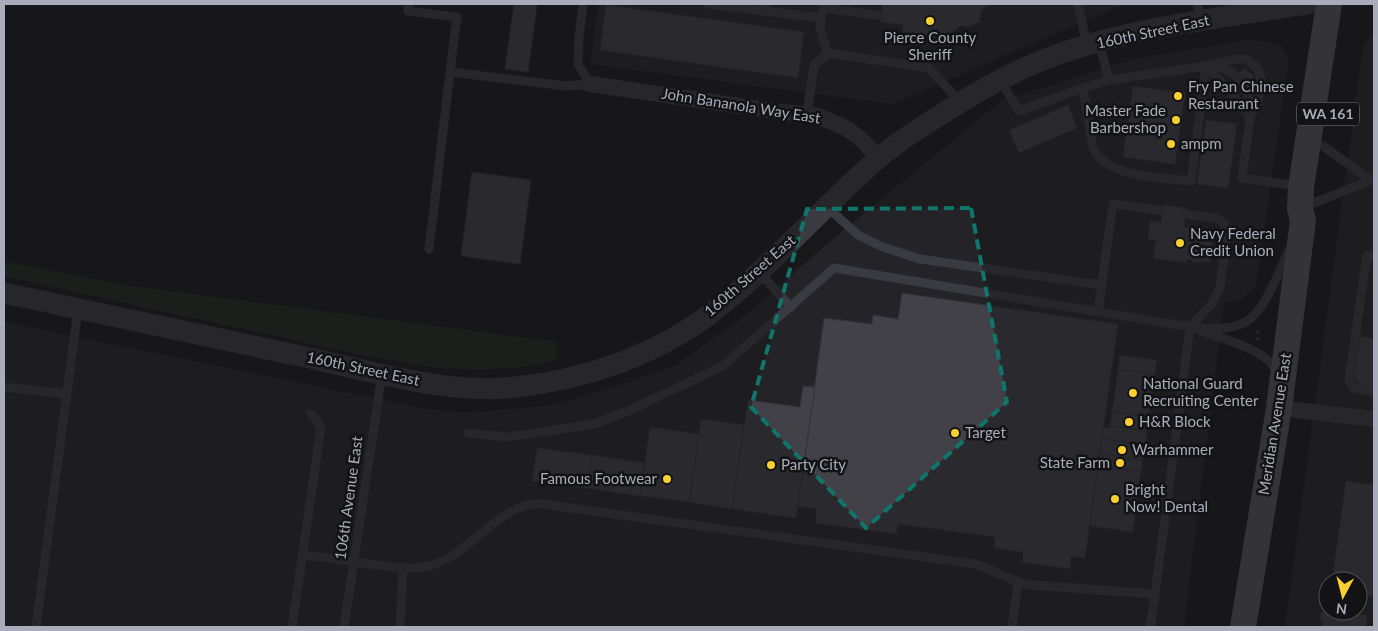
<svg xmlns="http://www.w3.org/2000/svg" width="1378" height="631" font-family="Lato,sans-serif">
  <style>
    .built { fill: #242327; fill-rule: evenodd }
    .green { fill: #1f2821 }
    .building { fill: #424147; stroke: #323136 }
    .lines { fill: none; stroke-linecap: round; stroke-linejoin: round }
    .path { stroke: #3e3f46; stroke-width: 3; stroke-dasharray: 2.5 4; stroke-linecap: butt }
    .service { stroke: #3a3a41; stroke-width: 9 }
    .minor { stroke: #3a3a41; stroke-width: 16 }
    .tertiary { stroke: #3a3a41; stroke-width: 21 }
    .primary { stroke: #54555e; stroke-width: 26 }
    .marked { fill: none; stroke: #0f766e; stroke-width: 4; stroke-dasharray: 10 6; stroke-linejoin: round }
    .poi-dot { fill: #f9d030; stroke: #131215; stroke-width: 2 }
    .labels { text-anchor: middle; stroke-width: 5; stroke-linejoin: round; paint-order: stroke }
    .shield { fill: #131215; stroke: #7c7e88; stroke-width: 1 }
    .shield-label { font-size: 14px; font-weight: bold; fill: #a9acba }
    .street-label { font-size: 15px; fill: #a9acba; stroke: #131215 }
    .poi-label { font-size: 15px; fill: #a9acba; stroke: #131215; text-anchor: start }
  </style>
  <rect width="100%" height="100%" fill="#18171a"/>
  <g class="built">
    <path d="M598,4H1125L893,104L590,64Z"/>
    <path d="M1374,33V627H1285L1363,46ZM1328,581H1358V611H1328Z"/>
    <path d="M1249,40L1270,42L1282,47L1289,58L1256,287L1239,301L1224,302L1184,627H4V322L427,409L465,413L552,405L623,384L676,365L743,317L829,242L1001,101L1137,58Z"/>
  </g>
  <path class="green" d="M4,261L117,284L557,342L556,361L521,367L484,370L451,369L419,365L361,355L4,276Z"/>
  <g class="building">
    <path d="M514,4H537L528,72L505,69Z"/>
    <path d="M882,4H989L981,11L980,21L970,27L960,26L946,38L902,32L903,25L880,22Z"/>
    <path d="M606,5L804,32L798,78L600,50Z"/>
    <path d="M1245,68L1254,77L1248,82L1239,73Z"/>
    <path d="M1133,86L1185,93L1175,164L1123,157Z"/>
    <path d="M1068,105L1077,128L1019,153L1009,130Z"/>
    <path d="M1206,120L1237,124L1228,188L1197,184Z"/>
    <path d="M472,172L531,180L520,264L461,256Z"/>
    <path d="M1164,205L1186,208L1184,227L1214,230L1210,262L1199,261V263L1186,259V263L1153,258L1156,240L1148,239L1150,221L1161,223Z"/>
    <path d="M902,293L1118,324L1085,558L1071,556L1070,569L1022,562L1023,552L994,548L995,537L898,524L896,534L815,523L817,509L798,506L824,318L872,324L873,315L898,319Z"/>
    <path d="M1360,336L1374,339V391L1359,385L1354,377Z"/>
    <path d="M1120,355L1157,360L1155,374L1118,369Z"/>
    <path d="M1118,369L1155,374L1149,417L1112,412Z"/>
    <path d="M803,386L815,387L796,518L732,509L748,400L800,407Z"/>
    <path d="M1112,412L1149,417L1147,431L1110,426Z"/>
    <path d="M701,419L744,425L732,509L689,502Z"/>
    <path d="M1110,426L1147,431L1145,445L1102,439L1103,427L1110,428Z"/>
    <path d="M650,427L699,434L689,502L640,496Z"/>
    <path d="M1102,439L1145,445L1143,460L1100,454Z"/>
    <path d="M537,448L592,455L587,488L532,481Z"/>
    <path d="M1100,454L1143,460L1141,472L1098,466Z"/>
    <path d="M592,455L644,463L640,496L587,488Z"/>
    <path d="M1098,466L1141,472L1133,532L1090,526Z"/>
    <path d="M1346,481L1374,485V596L1358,594V581H1332Z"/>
    <path d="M1323,609H1328V611L1367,615L1366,627H1322V620H1320L1321,612L1323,613Z"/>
  </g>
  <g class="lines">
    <path class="path" d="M1258,340V330"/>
    <g class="service">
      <path d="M409,4L408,11L457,17L450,72"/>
      <path d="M708,4L764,11"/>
      <path d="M765,4L764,11L821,18"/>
      <path d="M1078,4L1087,45"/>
      <path d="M1197,4L1201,21"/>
      <path d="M823,8L877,15"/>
      <path d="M822,13L820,28L828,53"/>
      <path d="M1099,42L1109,80"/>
      <path d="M1206,66L1191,181C1161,177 1109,179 1093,148L1083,88L1109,80L1206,66L1231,92L1250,118L1242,178L1299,186"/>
      <path d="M1206,66C1217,63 1230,59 1241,59C1247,59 1251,62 1255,66C1268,80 1257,103 1250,118"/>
      <path d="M1214,66C1228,67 1243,78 1247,92C1250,99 1249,108 1250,116"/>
      <path d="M1000,80L1019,111L1083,88"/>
      <path d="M807,115L814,65L828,53L929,68L961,103"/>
      <path d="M1314,203L1371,180L1323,146"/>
      <path d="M827,207L858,235L883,247L920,259L1102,285"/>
      <path d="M429,249L450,72L566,86L590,84L578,64L579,37L583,4"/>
      <path d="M1374,257L1367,255L1349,380L1354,388L1374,392"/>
      <path d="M759,272L791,307"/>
      <path d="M1098,311L1113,204L1163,211"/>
      <path d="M1199,330C1223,339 1267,349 1278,373"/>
      <path d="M4,387L66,394"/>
      <path d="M468,433L507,437L595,424L628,411L723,366L834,268L1190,327C1207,328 1227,331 1244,323C1265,313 1280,268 1290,248"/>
      <path d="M303,555C320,557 338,559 356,562C380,565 409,572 432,565C475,553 506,490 556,506L976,564L1018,582L1031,585L1155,594L1190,327L1211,305L1220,288L1227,231L1224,223L1216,218L1185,214"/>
      <path d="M36,627L78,309"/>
      <path d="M292,627L321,427L311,414"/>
      <path d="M344,627L382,374"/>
      <path d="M400,627L403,567"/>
      <path d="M1012,627L1018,582"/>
      <path d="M1150,627L1155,594"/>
    </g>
    <g class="minor">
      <path d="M590,84L781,112L815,115L846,128L861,139L879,158"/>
      <path d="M1279,408L1374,419"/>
    </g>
    <path class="tertiary" d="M4,293C104,314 204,336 305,357C372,371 447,395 516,387C587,379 657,355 714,311C750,283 782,250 814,219C843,191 872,161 905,138C950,108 998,77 1048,58C1131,27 1220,18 1307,4"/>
    <path class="primary" d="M1243,627L1279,408L1303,220L1300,209L1301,187L1329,4"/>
  </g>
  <path d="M0 0H1378V631H0ZM971,208L1007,402L866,528L751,407L807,209Z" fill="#18171a" fill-opacity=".55" fill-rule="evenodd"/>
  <path class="marked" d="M971,208L1007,402L866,528L751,407L807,209Z"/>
  <g class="poi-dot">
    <circle cx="930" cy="21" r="5"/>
    <circle cx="1178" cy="96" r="5"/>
    <circle cx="1176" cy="120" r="5"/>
    <circle cx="1171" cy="144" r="5"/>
    <circle cx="1180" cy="243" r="5"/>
    <circle cx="1133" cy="393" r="5"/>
    <circle cx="1129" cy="422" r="5"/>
    <circle cx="955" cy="433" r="5"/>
    <circle cx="1122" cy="450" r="5"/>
    <circle cx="1120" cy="463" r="5"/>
    <circle cx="771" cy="465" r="5"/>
    <circle cx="667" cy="479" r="5"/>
    <circle cx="1115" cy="499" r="5"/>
  </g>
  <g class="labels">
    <rect class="shield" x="1297" y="102.5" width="62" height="23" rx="4"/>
    <g class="shield-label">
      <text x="1328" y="119">WA 161</text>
    </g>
    <g class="street-label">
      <text transform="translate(1153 32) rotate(-12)" y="5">160th Street East</text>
      <text transform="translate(741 106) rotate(9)" y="5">John Bananola Way East</text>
      <text transform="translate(750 276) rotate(-41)" y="5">160th Street East</text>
      <text transform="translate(363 369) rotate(12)" y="5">160th Street East</text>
      <text transform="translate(1275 424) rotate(-81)" y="5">Meridian Avenue East</text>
      <text transform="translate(349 498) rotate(-82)" y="5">106th Avenue East</text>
    </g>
    <g class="poi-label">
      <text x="930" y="43" text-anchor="middle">Pierce County<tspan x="930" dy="17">Sheriff</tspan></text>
      <text x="1188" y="92">Fry Pan Chinese<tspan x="1188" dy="17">Restaurant</tspan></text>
      <text x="1166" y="116" text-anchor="end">Master Fade<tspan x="1166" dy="17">Barbershop</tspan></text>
      <text x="1181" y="149">ampm</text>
      <text x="1190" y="239">Navy Federal<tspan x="1190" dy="17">Credit Union</tspan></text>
      <text x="1143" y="389">National Guard<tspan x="1143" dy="17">Recruiting Center</tspan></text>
      <text x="1139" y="427">H&amp;R Block</text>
      <text x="965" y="438">Target</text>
      <text x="1132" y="455">Warhammer</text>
      <text x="1110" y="468" text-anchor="end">State Farm</text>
      <text x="781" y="470">Party City</text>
      <text x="657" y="484" text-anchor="end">Famous Footwear</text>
      <text x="1125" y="495">Bright<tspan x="1125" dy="17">Now! Dental</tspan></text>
    </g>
  </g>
  <rect width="1378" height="631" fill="none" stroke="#a9acba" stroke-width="10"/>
  <g transform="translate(1343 596) rotate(187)"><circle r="24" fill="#131215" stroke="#4f5057"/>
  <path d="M0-4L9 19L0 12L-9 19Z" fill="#f9d030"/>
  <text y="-8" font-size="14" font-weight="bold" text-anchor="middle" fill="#a9acba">N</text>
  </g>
</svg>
